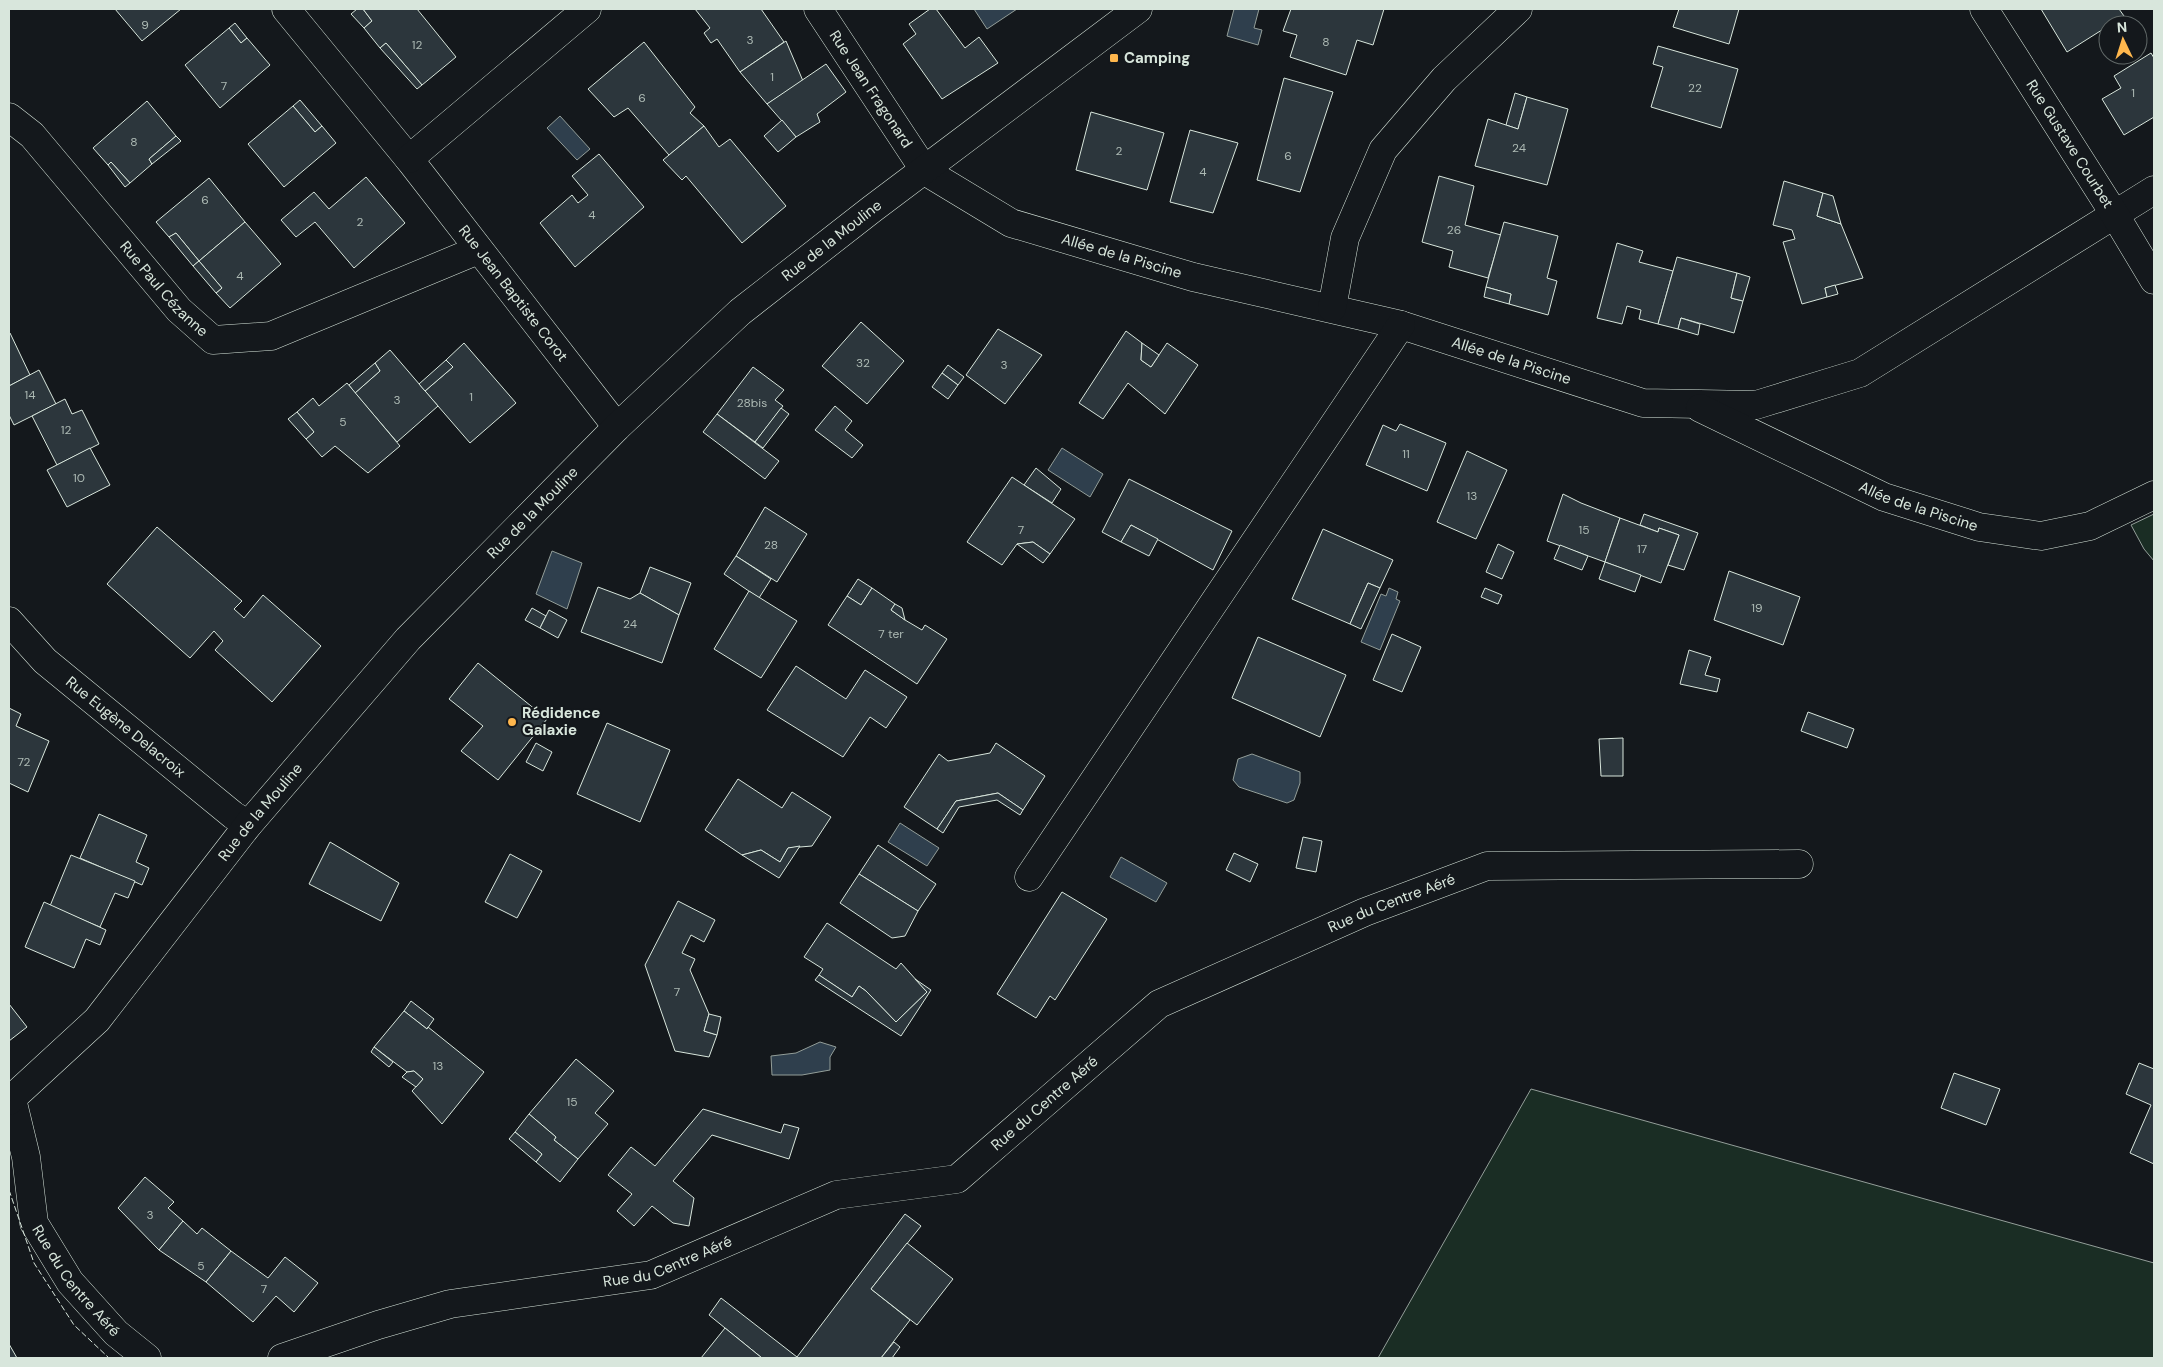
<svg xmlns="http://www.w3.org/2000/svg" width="2163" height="1367" font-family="'DM Sans',sans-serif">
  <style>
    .green { fill: #1a2d24; stroke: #939e99 }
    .water { fill: #2f3f4d; stroke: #939e99 }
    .building { fill: #2c363c; stroke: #d8e6dc }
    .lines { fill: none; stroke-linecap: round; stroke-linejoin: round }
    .minor-casing { stroke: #d8e6dc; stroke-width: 29 }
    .minor { stroke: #14181c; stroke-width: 28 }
    .fence { stroke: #d8e6dc; stroke-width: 1; stroke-dasharray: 6 2.5; stroke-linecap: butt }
    .poi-dot { fill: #ffb74d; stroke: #14181c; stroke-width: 2 }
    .labels { text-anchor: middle; stroke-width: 4; stroke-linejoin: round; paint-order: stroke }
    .number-label { font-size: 12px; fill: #adbab4 }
    .poi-label { font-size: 15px; font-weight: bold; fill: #d8e6dc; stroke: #14181c; text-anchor: start }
    .street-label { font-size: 15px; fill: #d8e6dc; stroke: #14181c }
  </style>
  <rect width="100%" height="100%" fill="#14181c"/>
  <g class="green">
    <path d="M2154,514V561L2144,549L2131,525Z"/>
    <path d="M1531,1089L2154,1263V1358H1378Z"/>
  </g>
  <g class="water">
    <path d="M974,9H1017L987,29Z"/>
    <path d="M1234,9H1259L1254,28L1262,30L1258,45L1227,36Z"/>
    <path d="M560,116L590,149L577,160L547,128Z"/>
    <path d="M1062,448L1103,474L1090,497L1048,470Z"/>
    <path d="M552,551L582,563L567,609L536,594Z"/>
    <path d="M1389,588L1398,592L1396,599L1400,601L1380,650L1361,642L1381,594L1386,596Z"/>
    <path d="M1252,754L1300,772V783L1294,800L1287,803L1239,787L1233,780L1238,759Z"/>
    <path d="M900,823L939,848L927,866L888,842Z"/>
    <path d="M1121,857L1167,883L1156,902L1110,877Z"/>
    <path d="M820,1042L836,1047L830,1057V1070L802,1075H772L771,1056L796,1053Z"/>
  </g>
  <g class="building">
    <path d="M115,9H181L142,41Z"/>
    <path d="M357,9H363L372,21L364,28L351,14Z"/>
    <path d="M363,9H417L456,57L422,85L386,43L380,48L364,28L372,21Z"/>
    <path d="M695,9H761L784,42L740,72L717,39L711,43L704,33L710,28Z"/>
    <path d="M930,9H936L965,48L979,37L998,63L942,99L903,44L916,34L909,24Z"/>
    <path d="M1291,9H1384L1373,45L1357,40L1346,75L1290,57L1297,35L1283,31Z"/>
    <path d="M1679,9H1739L1729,44L1673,27Z"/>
    <path d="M2041,9H2119L2124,16L2067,52Z"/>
    <path d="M235,23L247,38L241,43L229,28Z"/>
    <path d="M229,28L241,43L247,38L270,65L220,108L185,65Z"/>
    <path d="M786,41L803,81L767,104L740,72Z"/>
    <path d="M644,42L695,107L690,113L704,126L669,155L628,108L614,117L588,89Z"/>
    <path d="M386,43L422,85L417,89L380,48Z"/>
    <path d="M1658,46L1738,69L1721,128L1651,107L1663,67L1653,64Z"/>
    <path d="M2151,53L2154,58V117L2124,135L2102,99L2121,88L2114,76Z"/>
    <path d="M826,64L846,92L817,114L820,122L796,137L767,104Z"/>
    <path d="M1284,78L1333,92L1300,192L1257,180Z"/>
    <path d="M1515,93L1527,97L1518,129L1506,125Z"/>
    <path d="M1527,97L1568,109L1547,185L1475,166L1488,119L1518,129Z"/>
    <path d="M300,100L322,126L315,132L293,106Z"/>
    <path d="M147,101L176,136L149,159L152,164L130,183L111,162L108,165L93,148Z"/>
    <path d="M293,106L315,132L322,126L336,143L284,187L248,144Z"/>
    <path d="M1091,112L1164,133L1147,190L1076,170Z"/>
    <path d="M782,120L796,137L778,152L764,136Z"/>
    <path d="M704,126L719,147L730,139L786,206L742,243L686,176L682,180L663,160Z"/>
    <path d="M1190,130L1238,143L1213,213L1170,202Z"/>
    <path d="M176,136L181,141L152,164L149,159Z"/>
    <path d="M599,154L644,207L575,267L540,223L572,195L578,203L588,195L572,176Z"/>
    <path d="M111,162L130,183L125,187L108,165Z"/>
    <path d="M1439,176L1474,186L1465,225L1501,235L1488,278L1449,267L1453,251L1422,242Z"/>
    <path d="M366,177L405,223L354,268L315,222L296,237L281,220L314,192L329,209Z"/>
    <path d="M209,178L245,222L199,261L176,233L169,237L156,222Z"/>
    <path d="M1784,181L1823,193L1817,216L1841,224L1863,278L1825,288L1827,297L1802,304L1783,242L1795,239L1792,230L1773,225Z"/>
    <path d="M1823,193L1833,196L1841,224L1817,216Z"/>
    <path d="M245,222L281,264L230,308L216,293L222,288L199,261Z"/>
    <path d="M1504,222L1558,236L1547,278L1557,281L1548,315L1509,304L1511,294L1486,287Z"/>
    <path d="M176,233L199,261L193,266L169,237Z"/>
    <path d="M1617,243L1643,251L1639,262L1673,271L1658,324L1639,319L1641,310L1627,306L1622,324L1597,318Z"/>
    <path d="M1677,257L1737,273L1731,298L1743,301L1734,333L1681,318L1678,329L1658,324Z"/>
    <path d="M199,261L222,288L216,293L193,266Z"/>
    <path d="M1737,273L1750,277L1743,301L1731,298Z"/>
    <path d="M1835,285L1838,294L1827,297L1825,288Z"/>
    <path d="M1486,287L1511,294L1509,304L1484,297Z"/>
    <path d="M1681,318L1700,324L1698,335L1678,329Z"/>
    <path d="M861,322L904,361L867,404L822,366Z"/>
    <path d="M998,329L1042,355L1005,404L966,375Z"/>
    <path d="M1126,331L1142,343L1141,360L1151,367L1167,343L1198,365L1165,414L1128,383L1103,419L1079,403Z"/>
    <path d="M10,333L30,375L9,386V334Z"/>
    <path d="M464,343L516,403L470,443L425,391L453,367L446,360Z"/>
    <path d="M1142,343L1159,355L1151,367L1141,360Z"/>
    <path d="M390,350L438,406L397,442L355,393L380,371L375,363Z"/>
    <path d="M446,360L453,367L425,391L419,384Z"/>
    <path d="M375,363L380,371L355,393L349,385Z"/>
    <path d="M948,365L964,377L958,385L942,373Z"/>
    <path d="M753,367L784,390L775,400L783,406L755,442L717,414Z"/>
    <path d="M39,370L56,404L14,425L9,415V386Z"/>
    <path d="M942,373L958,385L948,399L932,387Z"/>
    <path d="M347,383L400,446L368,473L335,446L322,457L306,439L314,432L297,412L313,398L319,406Z"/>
    <path d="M65,399L72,414L82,410L99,444L57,465L32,416Z"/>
    <path d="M835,406L852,421L845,430L863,445L852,458L815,430Z"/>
    <path d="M781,408L789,414L763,448L755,442Z"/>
    <path d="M297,412L314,432L306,439L288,419Z"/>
    <path d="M717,414L779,461L765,479L703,432Z"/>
    <path d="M1400,424L1446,443L1427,491L1366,465L1383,425L1396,431Z"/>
    <path d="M90,448L110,485L67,507L47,470Z"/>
    <path d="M1467,451L1507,470L1476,539L1437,522Z"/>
    <path d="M1036,468L1061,489L1052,503L1024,485Z"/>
    <path d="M1012,477L1075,519L1050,554L1033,542L1017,544L1002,565L967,542Z"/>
    <path d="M1129,479L1232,531L1213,570L1131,525L1121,542L1102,532Z"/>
    <path d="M1563,494L1581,503L1620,518L1605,562L1547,541Z"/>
    <path d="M765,507L807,534L777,582L736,556Z"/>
    <path d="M1644,514L1698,533L1684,570L1668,565L1679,535L1659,528L1658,532L1640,525Z"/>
    <path d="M1620,518L1658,532L1659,528L1679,535L1661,583L1605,562Z"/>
    <path d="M1131,525L1158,539L1149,556L1121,542Z"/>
    <path d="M157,527L242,601L234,609L244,618L263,595L321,646L272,702L215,650L223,641L214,631L190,658L107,584Z"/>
    <path d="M1323,529L1393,560L1380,588L1368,583L1350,624L1292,599Z"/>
    <path d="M1033,542L1050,554L1043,563L1017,544Z"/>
    <path d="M1498,544L1514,552L1502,579L1486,572Z"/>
    <path d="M1560,545L1588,556L1582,570L1554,559Z"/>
    <path d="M736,556L771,579L759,598L724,574Z"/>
    <path d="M1605,562L1641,575L1635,592L1599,579Z"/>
    <path d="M650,567L691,583L679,615L640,593Z"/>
    <path d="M1729,571L1800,597L1783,645L1714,620Z"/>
    <path d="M858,579L872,588L861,605L847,596Z"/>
    <path d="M1368,583L1380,588L1361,629L1350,624Z"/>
    <path d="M598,587L630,599L640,593L679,615L662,663L581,632Z"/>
    <path d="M872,588L895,604L891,610L905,620L922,630L925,625L947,639L917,684L828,625L847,596L861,605Z"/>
    <path d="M1485,588L1502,595L1498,604L1481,597Z"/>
    <path d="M749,591L797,621L761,678L714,649Z"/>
    <path d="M895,604L902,608L905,620L891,610Z"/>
    <path d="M532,608L546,616L540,628L525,620Z"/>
    <path d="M549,610L567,620L558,638L540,628Z"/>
    <path d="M1392,634L1421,647L1402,692L1373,680Z"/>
    <path d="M1258,637L1346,675L1320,737L1232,698Z"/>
    <path d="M1689,650L1711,657L1705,675L1720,679L1717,692L1680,684Z"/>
    <path d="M478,663L547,719L498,780L461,751L483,726L449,699Z"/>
    <path d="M796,666L846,699L865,670L907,697L886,728L870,717L843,757L767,710Z"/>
    <path d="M9,708L21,714L16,726L49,741L28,792L9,783Z"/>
    <path d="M1808,712L1854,729L1847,748L1801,731Z"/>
    <path d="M607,723L670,750L640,822L577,794Z"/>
    <path d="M1623,738V776H1601L1599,739Z"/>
    <path d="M536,743L552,752L543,771L526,762Z"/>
    <path d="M996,743L1045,776L1023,810L998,793L956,801L937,829L904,807L939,754L948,761L990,753Z"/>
    <path d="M738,779L782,808L792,792L831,817L812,846L788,848L780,862L761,850L742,855L705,830Z"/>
    <path d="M998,793L1023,810L1020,815L997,800L959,807L943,833L937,829L956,801Z"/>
    <path d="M99,814L147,835L136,862L149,868L142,885L80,858Z"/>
    <path d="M1303,837L1322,841L1316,872L1296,868Z"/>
    <path d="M330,842L399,883L381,921L309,884Z"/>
    <path d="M878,845L936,884L918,911L859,874Z"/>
    <path d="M800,846L779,878L742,855L761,850L780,862L788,848Z"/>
    <path d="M1234,853L1258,864L1250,882L1226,870Z"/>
    <path d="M510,854L542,871L517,918L485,902Z"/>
    <path d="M71,855L135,881L128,898L115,893L100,927L50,906Z"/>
    <path d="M859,874L918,911L905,936L892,938L840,903Z"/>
    <path d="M1062,892L1107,919L1055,1000L1050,996L1036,1018L997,994Z"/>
    <path d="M678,901L715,920L704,942L691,935L682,953L695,959L690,970L709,1014L704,1031L717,1035L709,1057L675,1051L645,965Z"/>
    <path d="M44,902L106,930L100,945L86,939L74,968L25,947Z"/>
    <path d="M827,923L896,969L901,963L927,992L896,1022L866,991L859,986L852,997L819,975L823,969L804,957Z"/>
    <path d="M819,975L852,997L859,986L866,991L896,1022L927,992L915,979L931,990L901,1036L815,980Z"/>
    <path d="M411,1001L434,1019L427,1029L404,1011Z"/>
    <path d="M9,1004L27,1027L9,1041Z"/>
    <path d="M404,1011L427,1029L428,1027L484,1072L442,1124L412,1091L423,1079L414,1071L407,1072L374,1047Z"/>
    <path d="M709,1014L721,1017L717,1035L704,1031Z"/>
    <path d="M374,1047L393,1062L389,1067L371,1052Z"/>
    <path d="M576,1059L614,1091L595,1113L608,1124L578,1159L554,1140L556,1137L529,1114Z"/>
    <path d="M2139,1063L2154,1069V1164L2130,1153L2151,1105L2126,1094Z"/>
    <path d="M414,1071L423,1079L416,1087L402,1077L407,1072Z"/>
    <path d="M1954,1073L2000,1089L1986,1125L1941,1108Z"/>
    <path d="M703,1109L781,1133L784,1124L799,1128L789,1159L712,1135L673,1181L694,1198L689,1226L673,1223L652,1206L634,1226L617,1211L632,1194L608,1175L631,1147L655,1166Z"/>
    <path d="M529,1114L556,1137L554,1140L578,1159L560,1182L536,1162L542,1154L515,1132Z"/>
    <path d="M515,1132L542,1154L536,1162L509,1139Z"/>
    <path d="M145,1177L174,1202L168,1208L183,1221L159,1250L118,1208Z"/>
    <path d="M905,1214L921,1226L871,1289L910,1320L881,1358H762L709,1315L721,1298L797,1357Z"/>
    <path d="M183,1221L197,1234L202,1228L231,1251L206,1282L159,1250Z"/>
    <path d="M907,1243L953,1279L917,1325L871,1289Z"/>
    <path d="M231,1251L268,1278L285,1257L318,1283L294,1312L276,1296L253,1322L206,1282Z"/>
    <path d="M725,1328L762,1358H701Z"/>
    <path d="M894,1342L900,1347L892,1358H881Z"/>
    <path d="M9,1344L17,1358H9Z"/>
  </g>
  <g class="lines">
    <g class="minor-casing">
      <g id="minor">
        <path id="s1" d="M286,9L409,159L617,427"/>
        <path id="s2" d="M818,9L925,171L1011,223L1193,277L1401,325L1643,403L1756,405L1860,373L2154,190"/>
        <path id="s3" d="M1984,9L2115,215L2154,280"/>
        <path id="s4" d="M9,117L32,135L179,310L213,340L271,336L478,250"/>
        <path d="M409,159L587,9"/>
        <path d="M1332,308L1345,238L1383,150L1444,79L1518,9"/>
        <path id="s5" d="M1700,408L1884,497L1979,527L2041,536L2090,526L2154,495"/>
        <path id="s6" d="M9,621L45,661L233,815L248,825"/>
        <path d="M1029,877L1401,325"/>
        <path id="s7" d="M12,1099L26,1157L34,1223L70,1282L116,1333L147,1358"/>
        <path id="s8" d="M9,1101L97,1020L248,825L408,639L617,427L740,312L872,209L1138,9"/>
        <path id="s9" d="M282,1358L378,1325L450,1304L651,1275L836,1195L957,1179L1159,1004L1365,912L1487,866L1799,864"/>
      </g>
    </g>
    <use href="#minor" class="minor"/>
    <path class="fence" d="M9,1190L34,1263L74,1325L109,1358"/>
  </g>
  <g class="poi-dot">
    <rect x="1109" y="53" width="10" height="10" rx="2.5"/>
    <circle cx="512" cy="722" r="5"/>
  </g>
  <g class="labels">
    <g class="number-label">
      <text x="145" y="29">9</text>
      <text x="750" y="44">3</text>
      <text x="1326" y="46">8</text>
      <text x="417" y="49">12</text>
      <text x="772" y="81">1</text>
      <text x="224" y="90">7</text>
      <text x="1695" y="92">22</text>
      <text x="2133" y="97">1</text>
      <text x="642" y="102">6</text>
      <text x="134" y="146">8</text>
      <text x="1519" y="152">24</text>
      <text x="1119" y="155">2</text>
      <text x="1288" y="160">6</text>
      <text x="1203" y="176">4</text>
      <text x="205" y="204">6</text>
      <text x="592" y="219">4</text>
      <text x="360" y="226">2</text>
      <text x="1454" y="234">26</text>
      <text x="240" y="280">4</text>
      <text x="863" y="367">32</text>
      <text x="1004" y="369">3</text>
      <text x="30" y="399">14</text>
      <text x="471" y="401">1</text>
      <text x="397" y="404">3</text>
      <text x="752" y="407">28bis</text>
      <text x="343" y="426">5</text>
      <text x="66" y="434">12</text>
      <text x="1406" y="458">11</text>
      <text x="79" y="482">10</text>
      <text x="1472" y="500">13</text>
      <text x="1021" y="534">7</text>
      <text x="1584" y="534">15</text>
      <text x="771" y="549">28</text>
      <text x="1642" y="553">17</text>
      <text x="1757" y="612">19</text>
      <text x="630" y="628">24</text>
      <text x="891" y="638">7 ter</text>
      <text x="24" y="766">72</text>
      <text x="677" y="996">7</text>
      <text x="438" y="1070">13</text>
      <text x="572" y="1106">15</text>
      <text x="150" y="1219">3</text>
      <text x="201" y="1270">5</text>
      <text x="264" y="1293">7</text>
    </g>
    <g class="poi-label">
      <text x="1124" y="63">Camping</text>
      <text x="522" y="718">Rédidence<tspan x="522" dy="17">Galaxie</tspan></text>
    </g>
    <g class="street-label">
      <text dy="5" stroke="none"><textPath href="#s2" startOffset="96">Rue Jean Fragonard</textPath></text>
      <text dy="5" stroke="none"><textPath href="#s3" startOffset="160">Rue Gustave Courbet</textPath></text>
      <text dy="5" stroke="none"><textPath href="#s8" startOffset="1194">Rue de la Mouline</textPath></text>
      <text dy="5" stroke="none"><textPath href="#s2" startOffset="410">Allée de la Piscine</textPath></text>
      <text dy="5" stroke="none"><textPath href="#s4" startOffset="232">Rue Paul Cézanne</textPath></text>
      <text dy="5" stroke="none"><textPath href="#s1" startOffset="364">Rue Jean Baptiste Corot</textPath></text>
      <text dy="5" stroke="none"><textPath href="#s2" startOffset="814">Allée de la Piscine</textPath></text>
      <text dy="5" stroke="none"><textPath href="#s5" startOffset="240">Allée de la Piscine</textPath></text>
      <text dy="5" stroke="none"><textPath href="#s8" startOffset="789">Rue de la Mouline</textPath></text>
      <text dy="5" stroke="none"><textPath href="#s6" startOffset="158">Rue Eugène Delacroix</textPath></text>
      <text dy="5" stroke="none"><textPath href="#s8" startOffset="384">Rue de la Mouline</textPath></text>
      <text dy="5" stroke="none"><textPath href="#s9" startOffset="1224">Rue du Centre Aéré</textPath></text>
      <text dy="5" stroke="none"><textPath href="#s9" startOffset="819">Rue du Centre Aéré</textPath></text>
      <text dy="5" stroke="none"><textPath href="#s9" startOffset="399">Rue du Centre Aéré</textPath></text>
      <text dy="5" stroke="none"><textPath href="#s7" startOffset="198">Rue du Centre Aéré</textPath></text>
    </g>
  </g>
  <rect width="2163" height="1367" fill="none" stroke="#d8e6dc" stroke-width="20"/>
  <g transform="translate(2123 40) rotate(356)"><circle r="24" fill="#14181c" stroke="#626a69"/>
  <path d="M0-4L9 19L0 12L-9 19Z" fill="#ffb74d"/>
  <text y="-8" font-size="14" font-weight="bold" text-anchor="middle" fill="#d8e6dc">N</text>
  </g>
</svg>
